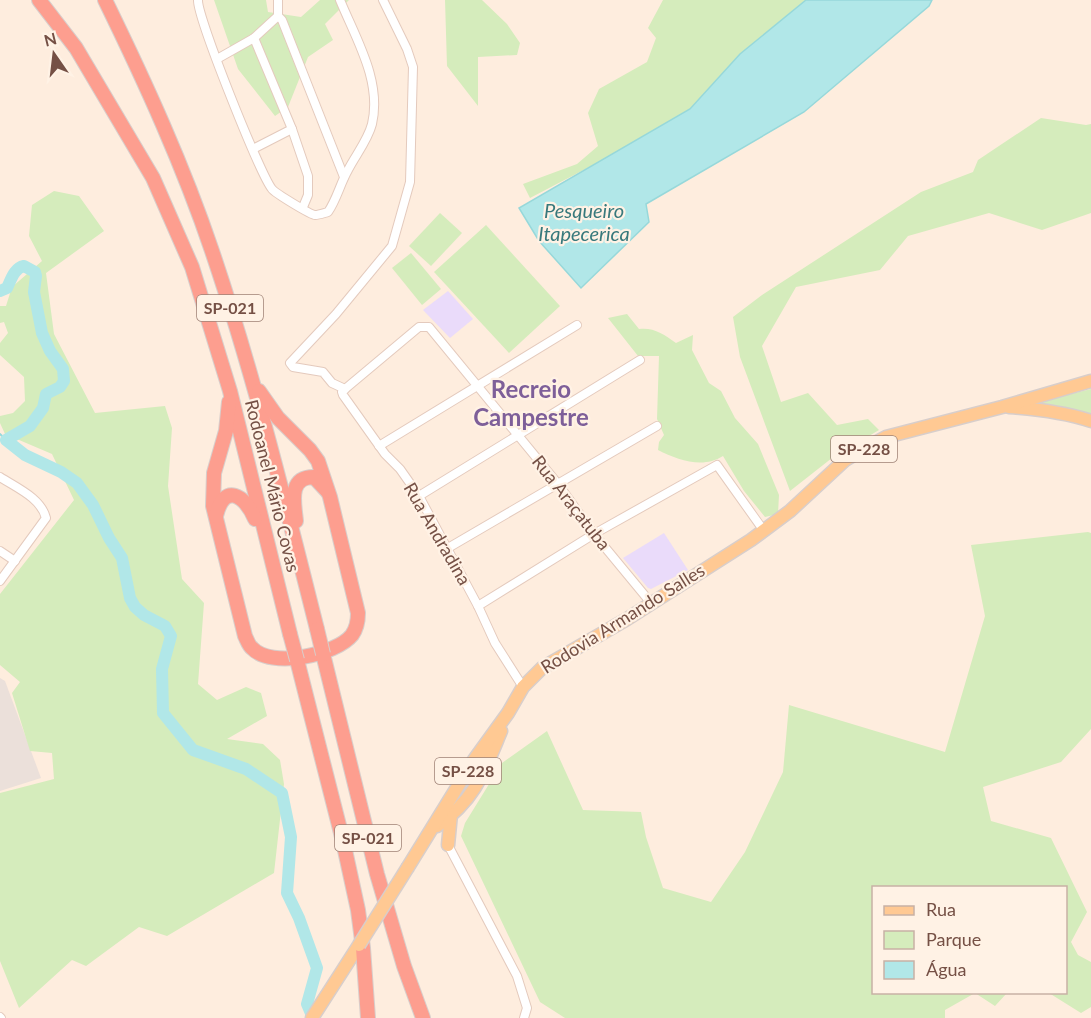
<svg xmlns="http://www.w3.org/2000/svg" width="1091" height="1018" font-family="Lato,sans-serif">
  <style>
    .industrial { fill: #ebe0da }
    .education { fill: #eadbfa }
    .green { fill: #d5ecbc }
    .water { fill: #b1e7e8; stroke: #97d8da; stroke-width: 1.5 }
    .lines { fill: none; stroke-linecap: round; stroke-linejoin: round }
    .stream { stroke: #97d8da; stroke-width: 2 }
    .river { stroke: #b1e7e8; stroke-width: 12 }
    .minor-casing { stroke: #e4cabd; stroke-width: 10 }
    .primary-casing { stroke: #d8cecb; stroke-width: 15 }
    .motorway-casing { stroke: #d8cecb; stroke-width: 16 }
    .minor { stroke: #fff; stroke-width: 8 }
    .primary { stroke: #ffc993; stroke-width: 12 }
    .motorway { stroke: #fd9e8f; stroke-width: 14 }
    .primary-bridge-casing { stroke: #d8cecb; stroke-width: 15; stroke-linecap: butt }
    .motorway-bridge-casing { stroke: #d8cecb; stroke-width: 16; stroke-linecap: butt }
    .primary-bridge { stroke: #ffc993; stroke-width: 12 }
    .motorway-bridge { stroke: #fd9e8f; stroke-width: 14 }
    .labels { text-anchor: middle; stroke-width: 4.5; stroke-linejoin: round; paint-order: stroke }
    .shield { fill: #fff2e5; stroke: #9e8175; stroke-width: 1.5 }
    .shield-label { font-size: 16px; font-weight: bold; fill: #755045 }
    .street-label { font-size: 18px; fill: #755045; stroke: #fff2e5 }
    .water-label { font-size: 20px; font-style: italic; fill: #38797c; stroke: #fff2e5 }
    .district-label { font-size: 24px; font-weight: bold; fill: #7e5f99; stroke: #fff2e5 }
  </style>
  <rect width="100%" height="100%" fill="#feedde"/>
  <path class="industrial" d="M0,678L5,681L41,778L0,791Z"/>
  <g class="education">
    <path d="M448,291L473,319L450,338L423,310Z"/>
    <path d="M664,533L688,570L651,589L648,588L623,558Z"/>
  </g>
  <g class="green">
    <path d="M214,0H266L268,12L301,17L320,0H349L325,24L333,40L308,57L288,107L275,116L238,69Z"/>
    <path d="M445,0H482L507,24L520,43L517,55L478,57V106L447,66Z"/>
    <path d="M663,0H820L744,66L647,143L618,152L530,198L523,184L577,164L598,146L588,113L599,89L647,62L656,38L648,28Z"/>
    <path d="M1041,118L1086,125L1091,124V213L1042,230L989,213L908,236L880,270L796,287L762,346L781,402L808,393L837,425L868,419L879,430L832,458L790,491L740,357L733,317L762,295L921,192L973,172L978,160Z"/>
    <path d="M54,191L79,196L104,231L46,273L54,334L95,413L165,406L172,428L168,486L182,579L204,603L198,684L217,700L246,687L261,693L267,716L227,739L263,744L280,760L284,784L274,873L167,936L139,927L86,966L72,960L19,1008L0,961V793L54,779L52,753L30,751L12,693L20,682L0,665V594L74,500L52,454L5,434L0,423V416L13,413L25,401L24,377L0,355V343L8,333L4,322L0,323V306H6L12,287L42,261L29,236L32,205Z"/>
    <path d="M440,213L462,233L431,266L409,246Z"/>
    <path d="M486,225L560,306L509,353L434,272Z"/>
    <path d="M411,253L441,289L422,305L392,268Z"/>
    <path d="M627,314L639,329C653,327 664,334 676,343L693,335L692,350L709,383L721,391L735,418L758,444L779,495L778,514L765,517L744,491L723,456C703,469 678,460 658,450L659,442L664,435L657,419L659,356H638L608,318Z"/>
    <path d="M1091,389V415L1035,403Z"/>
    <path d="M1088,532L1091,533V729L1061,762L983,787L991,821L1051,838L1087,912L1071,942L1078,955L1091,962V1007L1081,1013L1049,993L1066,992V888H874V992L1007,993L995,1006L975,993L945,1010V1018H565L540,1002L461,836L465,823L502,763L547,731L583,810L641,812L646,837L663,888L711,902L745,852L783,772L789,705L945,752L985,616L971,545Z"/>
  </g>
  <path class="water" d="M806,0H932L929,6L804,112L646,204L649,222L581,288L539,241L519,208L690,109L740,54Z"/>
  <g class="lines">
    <path class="stream" d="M0,434L6,440"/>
    <path class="river" d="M0,291L7,288C11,280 14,268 24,266L35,272L36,276L34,292L42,333L50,351L63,369L64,381L60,387L46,394L43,408L30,426L6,440L25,455L61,472L77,483L93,505L109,538L122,558L130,598L135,607L144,615L165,626L171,636L162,669L163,713L193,750L246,769L282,793L291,837L287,893L299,918L317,968L307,1004L313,1018"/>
    <g class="minor-casing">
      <g id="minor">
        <path d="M198,0C197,17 260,174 272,189C275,193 311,215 315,215C319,215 324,213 328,212C337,199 340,184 348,170C355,156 368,140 372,124C382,81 356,39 340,0"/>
        <path d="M278,16L282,20L344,177"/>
        <path d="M254,38L292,129L308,176V195L303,207"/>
        <path d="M217,59L254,38L278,16V0"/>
        <path d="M253,149L292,129"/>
        <path d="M345,389L332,383L323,372L293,367L290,363L336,314L392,246L410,182L413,67L407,49L383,0"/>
        <path d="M345,389L419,327H429L558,484L594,534L651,603"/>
        <path d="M345,389L342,392L343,395L385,454L400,469L419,496L478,606L495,643L523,687"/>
        <path d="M379,446L577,325"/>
        <path d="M0,477C17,488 41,498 46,518L0,581"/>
        <path d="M419,496L640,360"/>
        <path d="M448,548L657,426"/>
        <path d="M0,551L15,561"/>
        <path d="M478,606L594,534L717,465L764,531"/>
        <path d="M448,845L517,976L527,1008L524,1018"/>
        <path d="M0,1017L1,1018"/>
      </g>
    </g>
    <g class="primary-casing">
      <g id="primary">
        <path d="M1009,407C1037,409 1064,412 1091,421"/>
        <path d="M437,826C475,800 484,772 501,731"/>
        <path d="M448,845L451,814"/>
        <path d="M408,867L474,760L508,713L523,687L542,668L627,619L751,540L790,511L845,460L860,451L886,437L1002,407L1091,381"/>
        <path d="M312,1018L359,945"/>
      </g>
    </g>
    <g class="motorway-casing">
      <g id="motorway">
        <path d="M39,0L76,48L153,178L192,267L230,391L290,634"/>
        <path d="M105,0C145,82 183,165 212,251C254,375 285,502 317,629"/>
        <path d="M229,402L226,431L214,473L213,506L245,636C247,640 249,646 252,648C271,669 336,655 352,635C357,628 358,621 358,613L330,497L318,461L310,450L278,418L259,391"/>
        <path d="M216,516C224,482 245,495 255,519"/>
        <path d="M296,521C294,502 288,477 314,477L327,491"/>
        <path d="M323,654L377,874L404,966L423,1018"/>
        <path d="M297,660L343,841L358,910L363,948L368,1018"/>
      </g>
    </g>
    <use href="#minor" class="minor"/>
    <use href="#primary" class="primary"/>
    <use href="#motorway" class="motorway"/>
    <g class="primary-bridge-casing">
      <path id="primary-bridge" d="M359,945L408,867"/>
    </g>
    <g class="motorway-bridge-casing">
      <g id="motorway-bridge">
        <path d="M317,629L323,654"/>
        <path d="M290,634L297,660"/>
      </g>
    </g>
    <use href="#primary-bridge" class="primary-bridge"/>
    <use href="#motorway-bridge" class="motorway-bridge"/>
  </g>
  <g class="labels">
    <g class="shield">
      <rect x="197" y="295" width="66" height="26" rx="4.5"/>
      <rect x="831" y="436" width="66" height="26" rx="4.5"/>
      <rect x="435" y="758" width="66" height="26" rx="4.5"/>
      <rect x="335" y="825" width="66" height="26" rx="4.5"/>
    </g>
    <g class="shield-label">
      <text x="230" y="314">SP-021</text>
      <text x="864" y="455">SP-228</text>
      <text x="468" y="777">SP-228</text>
      <text x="368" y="844">SP-021</text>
    </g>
    <g class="street-label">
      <text transform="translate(272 486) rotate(76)" y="6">Rodoanel Mário Covas</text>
      <text transform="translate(571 503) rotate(52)" y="6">Rua Araçatuba</text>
      <text transform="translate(437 534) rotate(60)" y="6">Rua Andradina</text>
      <text transform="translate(623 619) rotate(-32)" y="6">Rodovia Armando Salles</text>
    </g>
    <g class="water-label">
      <text x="584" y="218">Pesqueiro<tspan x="584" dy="23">Itapecerica</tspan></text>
    </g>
    <g class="district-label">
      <text x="531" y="398">Recreio<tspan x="531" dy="28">Campestre</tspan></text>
    </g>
  </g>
  <rect x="872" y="886" width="195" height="108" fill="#fff2e5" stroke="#c8b1a5" stroke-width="1.5"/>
  <rect x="884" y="906" width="30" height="9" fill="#ffc993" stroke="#c8b1a5" stroke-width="1.5"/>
  <text x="926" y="916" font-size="18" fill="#755045">Rua</text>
  <rect x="884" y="931" width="30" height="18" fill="#d5ecbc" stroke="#c8b1a5" stroke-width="1.5"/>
  <text x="926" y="946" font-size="18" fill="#755045">Parque</text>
  <rect x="884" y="961" width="30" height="18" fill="#b1e7e8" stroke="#c8b1a5" stroke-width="1.5"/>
  <text x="926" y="976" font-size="18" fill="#755045">Água</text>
  <g transform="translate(54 54) rotate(346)" stroke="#fff2e5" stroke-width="4.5" paint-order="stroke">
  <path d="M0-4.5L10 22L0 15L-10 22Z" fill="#755045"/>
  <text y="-9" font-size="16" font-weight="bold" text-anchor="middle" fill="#755045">N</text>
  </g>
</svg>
